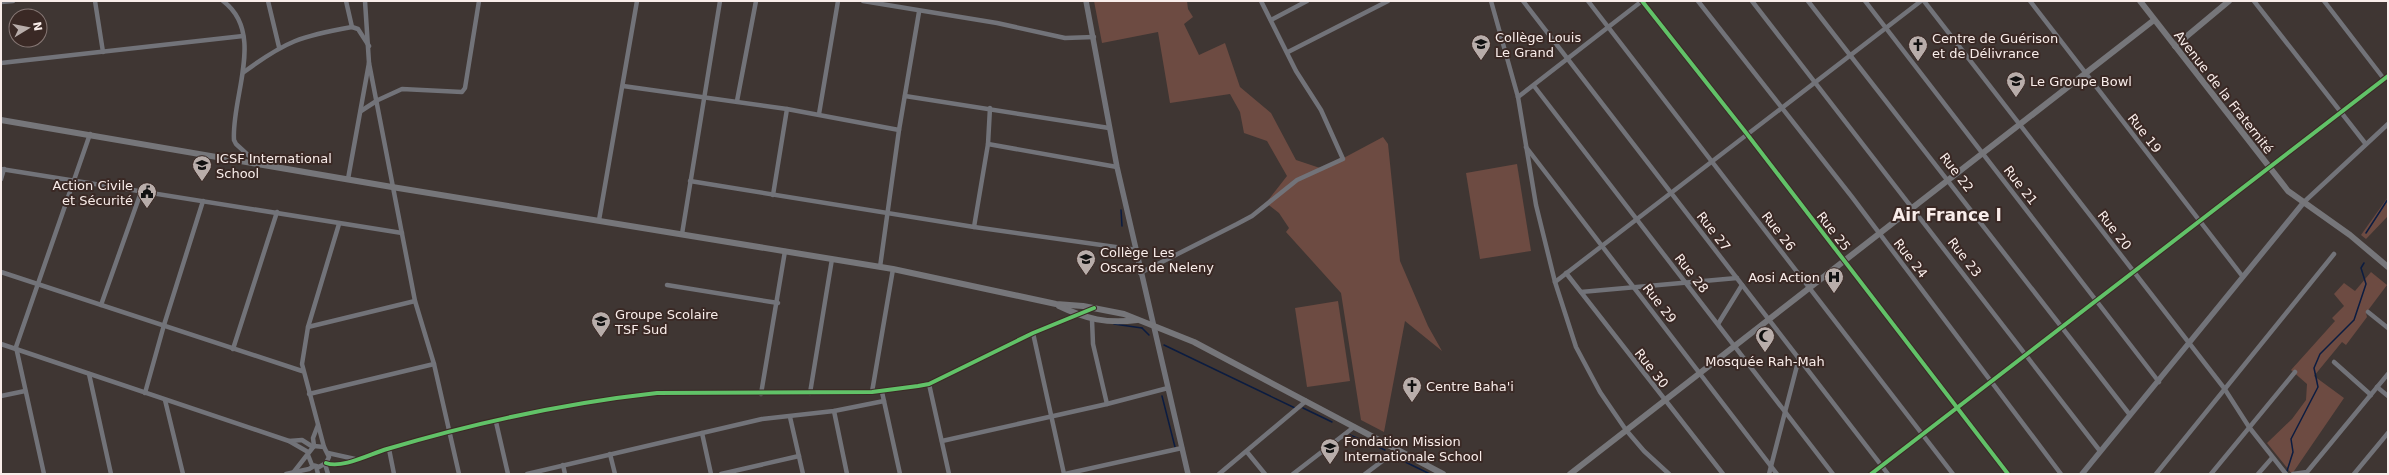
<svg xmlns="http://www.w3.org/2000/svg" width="2389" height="475" font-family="'DejaVu Sans',sans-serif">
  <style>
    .green { fill: #6d4b42 }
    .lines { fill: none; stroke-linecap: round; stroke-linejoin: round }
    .stream { stroke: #0b1c41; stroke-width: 1.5 }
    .minor { stroke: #727379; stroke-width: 4.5 }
    .tertiary { stroke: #727379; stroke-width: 5.5 }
    .secondary { stroke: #76767a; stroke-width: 6 }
    .cycleway-casing { stroke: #3a2925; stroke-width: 6 }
    .cycleway { stroke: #61c268; stroke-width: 4 }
    .labels { text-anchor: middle; stroke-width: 4; stroke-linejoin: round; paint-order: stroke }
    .poi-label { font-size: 13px; fill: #f9edea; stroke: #3a2925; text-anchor: start }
    .street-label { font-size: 13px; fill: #f9edea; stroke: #3a2925 }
    .district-label { font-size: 17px; font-weight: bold; fill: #f9edea; stroke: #3a2925 }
  </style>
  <rect width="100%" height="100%" fill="#3f3633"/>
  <g class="green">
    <path d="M1094,1H1187L1188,9L1193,17L1184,24L1199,55L1225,43L1240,87L1271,113L1296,160L1323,169L1383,137L1388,144L1400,261L1428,326L1442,351L1405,321L1384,432L1361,420L1341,293L1286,232L1289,228L1279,213L1266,203L1287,176L1267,141L1244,133L1240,112L1230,94L1170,103L1158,32L1102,43Z"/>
    <path d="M1517,164L1531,251L1480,259L1466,173Z"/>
    <path d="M2388,197V216L2366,239L2361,235Z"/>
    <path d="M2371,272L2387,285L2366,313L2367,317L2346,345L2342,342L2314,376L2344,398L2292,474L2267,443L2292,419L2306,400L2307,384L2291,370L2335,321L2332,318L2344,306L2334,294L2344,283L2355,291Z"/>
    <path d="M1338,301L1350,381L1307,387L1295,308Z"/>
  </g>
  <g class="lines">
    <g class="stream">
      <path d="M1121,210L1122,226"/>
      <path d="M2366,233L2388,199"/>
      <path d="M1114,324L1142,328"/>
      <path d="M1142,328L1149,335"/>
      <path d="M1164,345L1295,408"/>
      <path d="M1162,396L1175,447"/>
      <path d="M1303,408L1332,422"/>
      <path d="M1350,435L1385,450"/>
      <path d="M1393,456L1430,474"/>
      <path d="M2287,471L2293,452L2291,439L2318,387L2314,368L2320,354L2354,320L2366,284L2361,268L2364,263"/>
    </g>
    <g class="minor">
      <path d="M95,1L103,52"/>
      <path d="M223,1C266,33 231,97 234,140L236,144L258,164"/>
      <path d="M268,1L279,47"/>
      <path d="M346,1L352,27"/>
      <path d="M863,1L997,23L1065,38L1094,37"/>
      <path d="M1491,1L1518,97L1536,205L1555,282L1576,347L1600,392L1626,430L1644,451L1669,474"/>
      <path d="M1523,1L1888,474"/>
      <path d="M1588,1L1953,474"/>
      <path d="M1642,1L1747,134L2008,474"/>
      <path d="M1698,1L1852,197L2061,474"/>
      <path d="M1752,1L2100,451"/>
      <path d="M1808,1L2130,415"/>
      <path d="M1865,1L2159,382"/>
      <path d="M1924,1L2224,388L2249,427L2286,474"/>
      <path d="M2030,1L2243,277"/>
      <path d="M2254,1L2365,143"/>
      <path d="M2324,1L2384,79"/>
      <path d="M1,2L13,1"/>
      <path d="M1271,20L1307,1"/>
      <path d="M1288,52L1388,1"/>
      <path d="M1,63L243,36"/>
      <path d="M369,63L415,301L434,364L459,474"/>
      <path d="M244,72C286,41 301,36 352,27L358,29L369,46"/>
      <path d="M623,86L787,109L899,130"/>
      <path d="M1534,86L1833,474"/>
      <path d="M905,96L1109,128"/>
      <path d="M1518,97L1642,1"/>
      <path d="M737,101L756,1"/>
      <path d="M361,111L378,100L402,89L462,92L465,88L479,1"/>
      <path d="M819,114L838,1"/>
      <path d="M988,144L1117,167"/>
      <path d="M1526,147L1777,474"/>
      <path d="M1,169L402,233"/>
      <path d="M1,179L4,169"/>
      <path d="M348,179L369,63L365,1"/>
      <path d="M690,181L974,227L1137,250"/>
      <path d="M773,195L787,109"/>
      <path d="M2304,202L2388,124"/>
      <path d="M599,220L637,1"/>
      <path d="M974,227L988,144L990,108"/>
      <path d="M682,234L720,1"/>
      <path d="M880,267L899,130L919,12"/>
      <path d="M1,272L302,371"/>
      <path d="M1140,273L1237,224L1252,216L1297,180L1343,159L1321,110L1296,71L1261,1"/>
      <path d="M1566,273L1723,474"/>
      <path d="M1555,282L1921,1"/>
      <path d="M667,285L778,303"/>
      <path d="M1581,292L1737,278"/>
      <path d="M101,305L141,192"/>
      <path d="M2368,312L2388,328"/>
      <path d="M1092,320L1093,344L1107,404"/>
      <path d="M1718,324L1742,285"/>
      <path d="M308,327L415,301"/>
      <path d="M1033,333L1064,474"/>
      <path d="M1,344L289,441L308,452"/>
      <path d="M233,349L277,212"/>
      <path d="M2334,362L2371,395"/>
      <path d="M89,374L111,474"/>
      <path d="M929,384L949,474"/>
      <path d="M2377,387L2388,396"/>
      <path d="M872,392L893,269"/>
      <path d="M882,392L900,474"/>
      <path d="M145,393L164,325L203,201"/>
      <path d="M810,393L832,259"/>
      <path d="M309,394L434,364"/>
      <path d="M761,394L785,251"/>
      <path d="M1,396L25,391"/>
      <path d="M165,400L183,474"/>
      <path d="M834,411L847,474"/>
      <path d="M790,417L803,474"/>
      <path d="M496,422L508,474"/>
      <path d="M702,433L711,474"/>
      <path d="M289,441L302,440L313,447"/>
      <path d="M942,441L1107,404L1168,388"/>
      <path d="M314,446L313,438L318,425"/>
      <path d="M324,447L302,364L308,327L339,224"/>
      <path d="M389,449L394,474"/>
      <path d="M1247,452L1265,474"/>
      <path d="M328,453L355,459"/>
      <path d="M610,454L615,474"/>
      <path d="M326,463C342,469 370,454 387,449C474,423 566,403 657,393L872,392L918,386L929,384L1033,333L1094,308"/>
      <path d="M325,464L328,474"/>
      <path d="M563,465L565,474"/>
      <path d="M316,466L318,474"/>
      <path d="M293,473L314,446L324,447L329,457L326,463L319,467L312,465L308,455"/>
      <path d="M44,474L16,347L90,134"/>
      <path d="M286,474L309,469L314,466"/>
      <path d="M527,474L762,419L834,411L884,401"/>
      <path d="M721,474L799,456"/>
      <path d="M1065,474L1182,448"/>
      <path d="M1219,474L1306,401"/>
      <path d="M1293,474L1354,427"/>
      <path d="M1365,474L1397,450"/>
      <path d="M1769,474L1799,358"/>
      <path d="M1871,474L2388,76"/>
      <path d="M2156,474L2334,254"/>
      <path d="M2211,474L2295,372"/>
      <path d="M2258,474L2272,458"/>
      <path d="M2293,474L2307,472L2388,374"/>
      <path d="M2354,474L2388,433"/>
    </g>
    <g class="tertiary">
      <path d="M1086,1L1117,167L1188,474"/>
      <path d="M2082,474L2304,202"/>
    </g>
    <g class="secondary">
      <path d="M2140,1L2288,191L2350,235L2388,267"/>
      <path d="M2175,46L2229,1"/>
      <path d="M1,120L392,187L893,269L1056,304L1083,306L1124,314L1194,342L1443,474"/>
      <path d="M1059,306C1086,319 1107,324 1137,320"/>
      <path d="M1570,474L2154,20"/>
    </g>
    <g class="cycleway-casing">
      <g id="cycleway">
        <path d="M1642,1L1747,134L2008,474"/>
        <path d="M326,463C342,469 370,454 387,449C474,423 566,403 657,393L872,392L918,386L929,384L1033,333L1094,308"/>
        <path d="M1871,474L2388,76"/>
      </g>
    </g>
    <use href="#cycleway" class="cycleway"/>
  </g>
  <defs>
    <g id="school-pin" transform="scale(1)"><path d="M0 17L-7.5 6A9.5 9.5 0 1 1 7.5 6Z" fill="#b8adaa" stroke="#3a2925"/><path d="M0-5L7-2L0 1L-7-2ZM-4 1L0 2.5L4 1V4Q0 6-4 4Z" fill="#111"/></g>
    <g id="church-pin" transform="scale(1)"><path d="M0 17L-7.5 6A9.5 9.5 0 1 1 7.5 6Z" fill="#b8adaa" stroke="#3a2925"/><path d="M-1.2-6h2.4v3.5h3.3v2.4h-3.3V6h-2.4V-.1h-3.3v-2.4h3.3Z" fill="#111"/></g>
    <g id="university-pin" transform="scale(1)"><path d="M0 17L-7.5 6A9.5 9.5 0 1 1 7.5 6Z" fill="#b8adaa" stroke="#3a2925"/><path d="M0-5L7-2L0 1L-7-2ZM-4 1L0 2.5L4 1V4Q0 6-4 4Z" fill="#111"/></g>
    <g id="civic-pin" transform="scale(1)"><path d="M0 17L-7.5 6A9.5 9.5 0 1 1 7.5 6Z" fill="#b8adaa" stroke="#3a2925"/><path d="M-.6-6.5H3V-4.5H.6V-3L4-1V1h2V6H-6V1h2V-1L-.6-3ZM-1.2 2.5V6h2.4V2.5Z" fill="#111"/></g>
    <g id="hospital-pin" transform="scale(1)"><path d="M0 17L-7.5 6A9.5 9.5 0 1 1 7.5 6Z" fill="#b8adaa" stroke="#3a2925"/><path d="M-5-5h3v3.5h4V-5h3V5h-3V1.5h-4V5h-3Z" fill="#111"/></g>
    <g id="mosque-pin" transform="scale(1)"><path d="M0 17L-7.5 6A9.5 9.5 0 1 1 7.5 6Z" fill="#b8adaa" stroke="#3a2925"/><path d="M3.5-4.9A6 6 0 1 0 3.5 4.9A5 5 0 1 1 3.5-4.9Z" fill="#111"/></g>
  </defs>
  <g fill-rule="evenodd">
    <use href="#school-pin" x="1481" y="44"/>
    <use href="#church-pin" x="1918" y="45"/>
    <use href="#university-pin" x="2016" y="81"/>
    <use href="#university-pin" x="202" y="165"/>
    <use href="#civic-pin" x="147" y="192"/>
    <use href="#school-pin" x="1086" y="259"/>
    <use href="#hospital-pin" x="1834" y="277"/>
    <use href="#school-pin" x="601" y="321"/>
    <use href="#mosque-pin" x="1765" y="336"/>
    <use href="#church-pin" x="1412" y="386"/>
    <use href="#school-pin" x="1330" y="448"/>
  </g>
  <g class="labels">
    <g class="poi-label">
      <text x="1495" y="42">Collège Louis<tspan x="1495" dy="15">Le Grand</tspan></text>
      <text x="1932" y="43">Centre de Guérison<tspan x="1932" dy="15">et de Délivrance</tspan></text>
      <text x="2030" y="86">Le Groupe Bowl</text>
      <text x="216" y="163">ICSF International<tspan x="216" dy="15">School</tspan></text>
      <text x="133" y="190" text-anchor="end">Action Civile<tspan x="133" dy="15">et Sécurité</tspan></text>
      <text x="1100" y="257">Collège Les<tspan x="1100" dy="15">Oscars de Neleny</tspan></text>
      <text x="1820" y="282" text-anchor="end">Aosi Action</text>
      <text x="615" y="319">Groupe Scolaire<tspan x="615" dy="15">TSF Sud</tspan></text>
      <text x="1765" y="366" text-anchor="middle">Mosquée Rah-Mah</text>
      <text x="1426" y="391">Centre Baha'i</text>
      <text x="1344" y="446">Fondation Mission<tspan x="1344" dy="15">Internationale School</tspan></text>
    </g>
    <g class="street-label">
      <text transform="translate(2224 92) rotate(52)" y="5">Avenue de la Fraternité</text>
      <text transform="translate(2145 133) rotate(52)" y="5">Rue 19</text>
      <text transform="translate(1957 172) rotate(52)" y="5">Rue 22</text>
      <text transform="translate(2021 185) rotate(52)" y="5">Rue 21</text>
      <text transform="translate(2115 230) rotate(52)" y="5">Rue 20</text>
      <text transform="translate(1714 231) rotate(52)" y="5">Rue 27</text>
      <text transform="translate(1779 231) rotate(52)" y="5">Rue 26</text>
      <text transform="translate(1834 231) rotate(52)" y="5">Rue 25</text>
      <text transform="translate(1965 257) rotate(52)" y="5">Rue 23</text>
      <text transform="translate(1911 258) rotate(52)" y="5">Rue 24</text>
      <text transform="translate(1692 273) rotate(52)" y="5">Rue 28</text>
      <text transform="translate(1660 303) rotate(52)" y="5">Rue 29</text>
      <text transform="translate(1652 368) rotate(52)" y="5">Rue 30</text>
    </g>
    <g class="district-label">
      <text x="1947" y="221">Air France I</text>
    </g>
  </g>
  <rect width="2389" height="475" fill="none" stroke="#f9edea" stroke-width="4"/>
  <g transform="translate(28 28) rotate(80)"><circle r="19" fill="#3a2925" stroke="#867774"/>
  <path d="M0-3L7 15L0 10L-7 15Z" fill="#b8adaa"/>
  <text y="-6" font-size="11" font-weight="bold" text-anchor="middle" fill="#f9edea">N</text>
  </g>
</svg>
